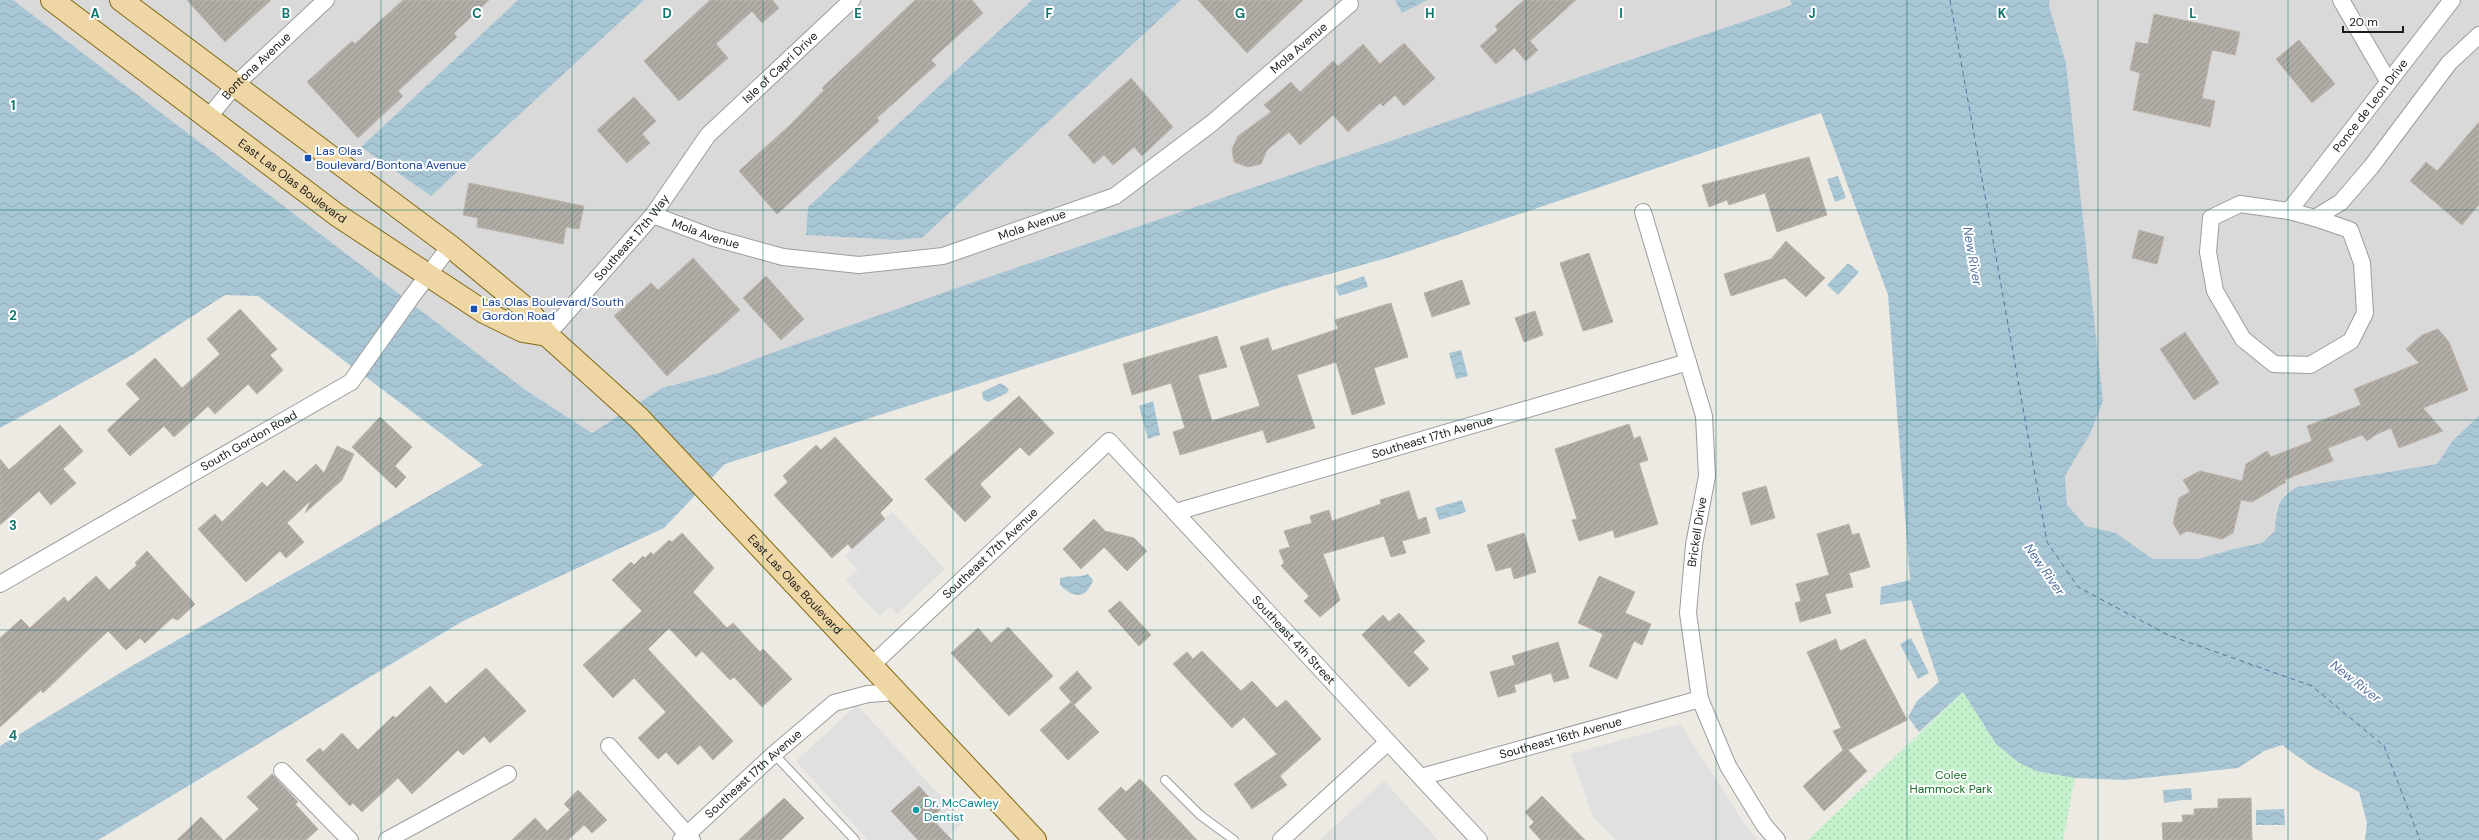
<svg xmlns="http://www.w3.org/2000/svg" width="2479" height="840" font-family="'DM Sans',sans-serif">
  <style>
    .residential { fill: #dad9d9 }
    .park { fill: url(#park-dots) }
    .parking { fill: #e0e0e0 }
    .water { fill: url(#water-waves) }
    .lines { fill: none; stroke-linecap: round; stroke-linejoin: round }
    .ferry { stroke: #55729f; stroke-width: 1; stroke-dasharray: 5 4; stroke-linecap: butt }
    .building { fill: url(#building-hatch); stroke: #bcb3a8 }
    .lane-casing { stroke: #9d9d9d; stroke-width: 10 }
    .street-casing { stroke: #9d9d9d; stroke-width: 18 }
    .primary-casing { stroke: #826912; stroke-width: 24 }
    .lane { stroke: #fff; stroke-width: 8 }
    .street { stroke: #fff; stroke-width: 16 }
    .primary { stroke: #efd7a5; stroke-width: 22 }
    .grid { fill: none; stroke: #0f766e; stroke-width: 1; stroke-opacity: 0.55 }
    .transit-dot { fill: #1a4fb4; stroke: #fff; stroke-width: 1.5 }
    .culture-dot { fill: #0f9aa8; stroke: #fff; stroke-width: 1.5 }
    .labels { text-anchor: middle; stroke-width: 4; stroke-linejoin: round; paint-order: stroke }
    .street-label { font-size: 12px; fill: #1c1c1c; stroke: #fff }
    .transit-label { font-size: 12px; fill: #164399; stroke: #fff; text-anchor: start }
    .park-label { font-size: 12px; fill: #196c29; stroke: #fff }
    .culture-label { font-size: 12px; fill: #0d838f; stroke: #fff; text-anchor: start }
    .water-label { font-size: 13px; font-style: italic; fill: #55729f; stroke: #fff }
    .grid-label { font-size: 13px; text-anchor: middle; font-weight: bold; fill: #0f766e; stroke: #fff; stroke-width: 4; stroke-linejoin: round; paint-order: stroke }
  </style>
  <defs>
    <pattern id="park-dots" width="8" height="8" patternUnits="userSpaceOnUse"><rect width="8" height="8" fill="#c5f2cd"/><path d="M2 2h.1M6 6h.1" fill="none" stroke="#a9cfaf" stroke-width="1.8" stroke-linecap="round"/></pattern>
    <pattern id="water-waves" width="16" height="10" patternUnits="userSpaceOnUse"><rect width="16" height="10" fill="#a9c6d5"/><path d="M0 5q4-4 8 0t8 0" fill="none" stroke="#91aab6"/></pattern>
    <pattern id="building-hatch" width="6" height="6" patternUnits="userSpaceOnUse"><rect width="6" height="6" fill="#b1aca6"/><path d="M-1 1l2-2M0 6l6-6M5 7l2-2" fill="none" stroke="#98938e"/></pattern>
  </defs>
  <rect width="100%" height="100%" fill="#eceae3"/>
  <g class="residential">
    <path d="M13,0H518L361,147L431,196L644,0H1032L808,207L806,235L896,240L922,238L1181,0H1395L1403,13L1428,0H1790L1792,5L974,282L719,373L662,388L592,433L524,389Z"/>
    <path d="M2050,0H2479V416L2453,440L2437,464L2297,487L2286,494L2276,509L2275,531L2262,543L2233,549L2198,559H2153L2116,533L2086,526L2067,505L2065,476L2091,432L2103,401L2066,63L2049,6Z"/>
  </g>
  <path class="park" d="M1963,692L1996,744L2036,771L2075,778L2063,840H1808Z"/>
  <g class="parking">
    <path d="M892,512L945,569L897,614L890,606L879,616L846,580L858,570L845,556Z"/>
    <path d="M857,705L964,822L944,840H868L796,761Z"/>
    <path d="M1680,724L1746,826L1758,840H1616L1593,817L1571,754Z"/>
    <path d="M1384,781L1438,840H1320Z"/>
  </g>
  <g class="water">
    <path d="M0,0H13L524,389L592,433L662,388L719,373L777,351L974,282L1792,5L1790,0H2050L2049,6L2066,63L2103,401L2091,432L2065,476L2067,505L2086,526L2116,533L2153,559H2198L2233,549L2262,543L2275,531C2276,509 2277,499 2297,487L2437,464L2453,440L2479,416V840H2365L2367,823L2359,792L2314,768L2282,745L2264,751L2238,768L2125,780L2075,778L2036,771L2018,762L1996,744L1963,692L1919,732L1908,717L1917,701L1939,682L1911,600L1880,605L1881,587L1910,580L1888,295L1821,113L1394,256L1279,288L725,464L664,528L463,621L98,840H0V746L130,667L483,465L258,296L225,295L134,354L0,428Z"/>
    <path d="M518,0H644L431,196L361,147Z"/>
    <path d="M1032,0H1181L922,238L896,240L806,235L808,207Z"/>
    <path d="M1395,0H1428L1402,13Z"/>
    <path d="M1838,176L1846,198L1835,202L1827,179Z"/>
    <path d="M1848,263L1859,272L1838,295L1827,285Z"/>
    <path d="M1364,276L1368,287L1339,296L1335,286Z"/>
    <path d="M1461,350L1468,376L1456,379L1449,353Z"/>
    <path d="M1001,383L1009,389L1007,393L988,402L983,399L982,392Z"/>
    <path d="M1153,401L1160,435L1148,439L1139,406Z"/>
    <path d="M1462,500L1466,512L1439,520L1435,508Z"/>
    <path d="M1088,574L1093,580C1086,600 1073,598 1060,585V578C1069,575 1078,578 1088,574Z"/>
    <path d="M1911,638L1929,673L1918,679L1900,644Z"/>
    <path d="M2191,788L2192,800H2182L2164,803L2163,790Z"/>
    <path d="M2284,809L2285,825H2256V810Z"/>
  </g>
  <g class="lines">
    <path class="ferry" d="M1950,0L2047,542L2078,587L2168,635L2312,686L2384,746L2420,840"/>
  </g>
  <g class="building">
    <path d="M187,0H271L225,42Z"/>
    <path d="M403,0H489L454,33L457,37L398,91L403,96L358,138L307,82L352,41L355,44Z"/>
    <path d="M710,0H772L779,8L762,23L752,11L716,44L728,58L679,101L644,61Z"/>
    <path d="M915,0H972L983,13L931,60L936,65L877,118L879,121L777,214L739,171L790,125L824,90L822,88Z"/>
    <path d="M1198,0H1303L1247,53Z"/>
    <path d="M1524,0H1576L1530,41L1538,50L1526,61L1514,48L1496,64L1480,46L1498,30L1495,26Z"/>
    <path d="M2154,14L2240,32L2235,55L2212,50L2202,98L2215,101L2210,127L2133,110L2140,73L2130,70L2136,42L2148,44Z"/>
    <path d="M2299,40L2335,84L2312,103L2276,59Z"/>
    <path d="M1404,43L1435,78L1404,106L1395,95L1383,106L1380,103L1348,132L1333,115L1300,145L1289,132L1267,150L1261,164L1248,167L1234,162L1232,149L1238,136L1271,112L1264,105L1291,82L1300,92L1333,61L1338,66L1363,44L1380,64Z"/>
    <path d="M1131,78L1173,127L1142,156L1134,147L1113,165L1104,155L1094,164L1068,135Z"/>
    <path d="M634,97L656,121L642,134L650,143L627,163L597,130Z"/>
    <path d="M2479,122V204L2462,225L2410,181L2426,162L2437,171Z"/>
    <path d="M1809,157L1827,215L1777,232L1765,193L1729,205L1727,200L1709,207L1702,185Z"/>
    <path d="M469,183L584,206L579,229L566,227L563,244L477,227L478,218L463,215Z"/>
    <path d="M2139,230L2164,237L2157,264L2132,258Z"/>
    <path d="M1786,241L1825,278L1806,297L1785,278L1731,296L1724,274L1771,259Z"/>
    <path d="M1589,253L1613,322L1583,331L1560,263Z"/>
    <path d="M693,258L740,310L667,376L614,316L651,283L658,290Z"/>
    <path d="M766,276L804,319L781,340L743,298Z"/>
    <path d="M1462,280L1470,304L1432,317L1424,293Z"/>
    <path d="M1391,303L1408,357L1374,368L1385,404L1352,415L1336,362L1297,375L1315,428L1267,443L1263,430L1180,455L1173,432L1185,428L1171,383L1132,395L1123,364L1217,336L1227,367L1198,375L1212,421L1260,406L1240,347L1268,338L1272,351L1338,329L1335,320Z"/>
    <path d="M240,309L277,349L270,355L283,370L257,394L248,384L215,414L208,406L174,437L164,426L130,456L107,430L140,399L126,384L155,358L182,388L220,354L207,339Z"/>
    <path d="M1535,311L1543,335L1524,342L1515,318Z"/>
    <path d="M2438,329L2449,342L2468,390L2423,408L2443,431L2399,448L2391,428L2375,435L2367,441L2362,435L2328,448L2333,461L2284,480L2286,482L2252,502L2241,500L2233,533L2222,539L2187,531L2180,535L2173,523L2179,498L2190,492L2183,480L2200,471L2242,481L2246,464L2267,451L2271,457L2312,441L2307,426L2361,405L2354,389L2419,363L2406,349L2422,335Z"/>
    <path d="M2185,332L2219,383L2194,400L2160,349Z"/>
    <path d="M1019,396L1054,433L1029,456L1020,447L980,484L991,497L965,522L925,479Z"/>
    <path d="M380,417L412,447L395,466L406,477L396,488L352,447Z"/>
    <path d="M1629,424L1634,439L1640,436L1648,460L1639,463L1658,524L1615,538L1613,530L1579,541L1572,520L1577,519L1555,449Z"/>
    <path d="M60,425L83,451L63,469L76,483L51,505L39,491L0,525V459L9,470Z"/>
    <path d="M835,437L893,500L880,513L885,519L852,549L848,544L832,558L774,495L788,482L783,476L816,445L821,450Z"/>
    <path d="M337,446L354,454L342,480L305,513L311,500L287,523L304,542L286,558L280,551L246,582L198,529L215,514L222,522L262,482L267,487L284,470L297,482L316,464L324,473Z"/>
    <path d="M1766,486L1775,518L1751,525L1742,493Z"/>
    <path d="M1409,491L1418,520L1426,517L1430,533L1402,541L1406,553L1391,557L1384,536L1323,554L1340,600L1320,617L1304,601L1309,596L1281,566L1284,563L1279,550L1290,547L1284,531L1312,523L1310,516L1329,510L1332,521L1381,504L1380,500Z"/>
    <path d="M1094,519L1105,531L1134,538L1147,551L1127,571L1104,547L1081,569L1063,549Z"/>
    <path d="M1849,524L1852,535L1859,533L1870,567L1849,573L1853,587L1825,594L1831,613L1800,622L1795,603L1801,601L1796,584L1829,575L1817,534Z"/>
    <path d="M682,533L714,568L693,592L727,628L733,623L760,652L763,649L792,679L762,707L734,677L730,680L702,651L696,657L669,628L648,649L733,741L713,760L700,745L678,765L666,752L658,759L638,738L666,712L634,678L613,698L583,665L642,611L612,580L631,562L634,565L643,556L645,558L651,552L653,555L669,540L672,542Z"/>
    <path d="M1524,533L1536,572L1514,579L1511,567L1496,571L1487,545Z"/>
    <path d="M147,551L195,604L178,620L172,618L145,643L140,638L126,650L108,631L43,693L41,690L0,727V638L21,619L30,628L64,597L68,602L96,576L109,590L137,565L135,563Z"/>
    <path d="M1599,576L1635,592L1625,613L1651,624L1642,645L1634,641L1617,679L1589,666L1603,634L1578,623Z"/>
    <path d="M1120,601L1151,635L1139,646L1108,611Z"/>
    <path d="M1399,613L1425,641L1413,652L1429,669L1409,687L1362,635L1383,615L1389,622Z"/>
    <path d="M1008,627L1053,676L1009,716L951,653L978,628L991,643Z"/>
    <path d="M1836,639L1840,651L1865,639L1907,720L1848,750L1867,771L1824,811L1803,786L1843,750L1833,731L1841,728L1807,652Z"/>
    <path d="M1558,642L1569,678L1554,682L1551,673L1514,685L1516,692L1498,697L1490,672L1515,665L1512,656Z"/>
    <path d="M1202,651L1241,691L1252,681L1277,708L1286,700L1321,739L1280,776L1287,785L1252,809L1234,784L1277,754L1244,717L1232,728L1173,664L1187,652L1193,659Z"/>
    <path d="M486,668L526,711L490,743L484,736L463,755L458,750L412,794L398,778L362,812L353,803L350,806L306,760L320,748L323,752L342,733L358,750L393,716L396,718L430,686L446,704Z"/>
    <path d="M1077,671L1092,688L1074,705L1059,688Z"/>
    <path d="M1071,702L1099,732L1068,760L1040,730Z"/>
    <path d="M272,774L298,802L295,804L318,829L306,840H225L259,809L247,797Z"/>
    <path d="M1140,779L1197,840H1127L1098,809L1121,787L1126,792Z"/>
    <path d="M919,786L940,810L931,818L952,840H918L891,811Z"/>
    <path d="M578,790L607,820L592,833L584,825L568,840H512L535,818L547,831L570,810L564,804Z"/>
    <path d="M1542,796L1585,840H1541L1529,827L1534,822L1525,812Z"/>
    <path d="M784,798L804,818L781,840H739Z"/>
    <path d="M2251,798L2252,840H2163L2162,823L2183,822L2182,815H2194V809L2218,808V799Z"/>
    <path d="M201,817L223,840H177Z"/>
  </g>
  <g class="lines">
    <g class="lane-casing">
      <g id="lane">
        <path d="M774,754L855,840"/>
        <path d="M1165,780L1200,815L1234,840"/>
      </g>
    </g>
    <g class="street-casing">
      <g id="street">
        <path d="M2341,0L2388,81"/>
        <path id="s1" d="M208,118L235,85L326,0"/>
        <path id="s2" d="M2289,211L2452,0"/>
        <path d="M1643,212L1704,416L1707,476L1694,545L1688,613L1700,699L1728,766L1764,825L1777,840"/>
        <path id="s3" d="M653,215L714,238L783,257L859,265L943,256L1115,196L1212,123L1350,4"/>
        <path d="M2315,218L2350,230L2362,263L2365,313L2351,341L2310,365L2274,364L2243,339L2215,291L2208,252L2211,218L2240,204L2289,211L2315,218L2341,202L2371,167L2449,63L2479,35"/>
        <path id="s4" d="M547,335L653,215L708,135L852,0"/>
        <path id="s5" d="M1176,512L1688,362"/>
        <path id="s6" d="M0,584L351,382L410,299L450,246"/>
        <path id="s7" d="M871,666L1109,441L1479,840"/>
        <path d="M609,746L692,840"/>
        <path d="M282,771L350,840"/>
        <path id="s8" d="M1421,777L1700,699"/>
        <path d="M387,840L508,774"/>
        <path id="s9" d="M681,840L774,754L834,703L868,694L896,692"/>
        <path d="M1281,840L1388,742"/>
      </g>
    </g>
    <g class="primary-casing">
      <g id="primary">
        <path id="s10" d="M52,0L337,215L484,312L523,331L547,335"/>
        <path id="s11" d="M121,0L450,246L529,311L547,335L640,419L1035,840"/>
      </g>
    </g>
    <use href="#lane" class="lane"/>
    <use href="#street" class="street"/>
    <use href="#primary" class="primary"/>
  </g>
  <path class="grid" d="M191,0V840M381,0V840M572,0V840M763,0V840M953,0V840M1144,0V840M1335,0V840M1526,0V840M1716,0V840M1907,0V840M2098,0V840M2288,0V840M0,210H2479M0,420H2479M0,630H2479"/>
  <g class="transit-dot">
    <rect x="304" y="154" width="8" height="8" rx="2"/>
    <rect x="470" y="305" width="8" height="8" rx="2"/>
  </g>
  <circle class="culture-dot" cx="916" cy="810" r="4"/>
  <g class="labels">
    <g class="street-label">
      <text dy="4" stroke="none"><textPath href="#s3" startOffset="716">Mola Avenue</textPath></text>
      <text dy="4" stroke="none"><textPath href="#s1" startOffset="71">Bontona Avenue</textPath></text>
      <text dy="4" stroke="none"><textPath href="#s4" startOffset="356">Isle of Capri Drive</textPath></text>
      <text dy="4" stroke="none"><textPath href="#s2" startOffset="133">Ponce de Leon Drive</textPath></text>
      <text dy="4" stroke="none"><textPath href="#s10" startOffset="301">East Las Olas Boulevard</textPath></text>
      <text dy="4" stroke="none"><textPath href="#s3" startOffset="392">Mola Avenue</textPath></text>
      <text dy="4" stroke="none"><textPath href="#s3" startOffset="56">Mola Avenue</textPath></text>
      <text dy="4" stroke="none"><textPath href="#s4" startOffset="129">Southeast 17th Way</textPath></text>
      <text dy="4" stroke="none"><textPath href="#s5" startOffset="267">Southeast 17th Avenue</textPath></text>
      <text dy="4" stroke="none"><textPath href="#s6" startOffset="287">South Gordon Road</textPath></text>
      <text transform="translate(1697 532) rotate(-81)" y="4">Brickell Drive</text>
      <text dy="4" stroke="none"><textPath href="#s7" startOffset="164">Southeast 17th Avenue</textPath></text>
      <text dy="4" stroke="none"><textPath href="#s11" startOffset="895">East Las Olas Boulevard</textPath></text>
      <text dy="4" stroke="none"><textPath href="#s7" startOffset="599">Southeast 4th Street</textPath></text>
      <text dy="4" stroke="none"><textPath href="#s8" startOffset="145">Southeast 16th Avenue</textPath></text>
      <text dy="4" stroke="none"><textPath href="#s9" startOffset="98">Southeast 17th Avenue</textPath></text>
    </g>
    <g class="transit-label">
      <text x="316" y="155">Las Olas<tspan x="316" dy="14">Boulevard/Bontona Avenue</tspan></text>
      <text x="482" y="306">Las Olas Boulevard/South<tspan x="482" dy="14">Gordon Road</tspan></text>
    </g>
    <g class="park-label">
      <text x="1951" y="779">Colee<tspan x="1951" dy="14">Hammock Park</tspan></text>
    </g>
    <g class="culture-label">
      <text x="924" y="807">Dr. McCawley<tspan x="924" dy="14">Dentist</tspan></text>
    </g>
    <g class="water-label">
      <text transform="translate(1973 256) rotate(80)" y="5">New River</text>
      <text transform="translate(2045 569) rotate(55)" y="5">New River</text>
      <text transform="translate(2356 681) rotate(38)" y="5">New River</text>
    </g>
  </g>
  <g class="grid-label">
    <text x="95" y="18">A</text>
    <text x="286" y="18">B</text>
    <text x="477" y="18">C</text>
    <text x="667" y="18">D</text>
    <text x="858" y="18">E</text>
    <text x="1049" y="18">F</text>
    <text x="1240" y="18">G</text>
    <text x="1430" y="18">H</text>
    <text x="1621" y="18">I</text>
    <text x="1812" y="18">J</text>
    <text x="2002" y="18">K</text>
    <text x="2193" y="18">L</text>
    <text x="13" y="110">1</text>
    <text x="13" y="320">2</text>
    <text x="13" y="530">3</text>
    <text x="13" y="740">4</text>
  </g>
  <path d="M2343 26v6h60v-6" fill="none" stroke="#1c1c1c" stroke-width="2"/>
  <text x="2349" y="26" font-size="12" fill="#1c1c1c" stroke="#ffffff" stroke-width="3" paint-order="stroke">20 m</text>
</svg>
